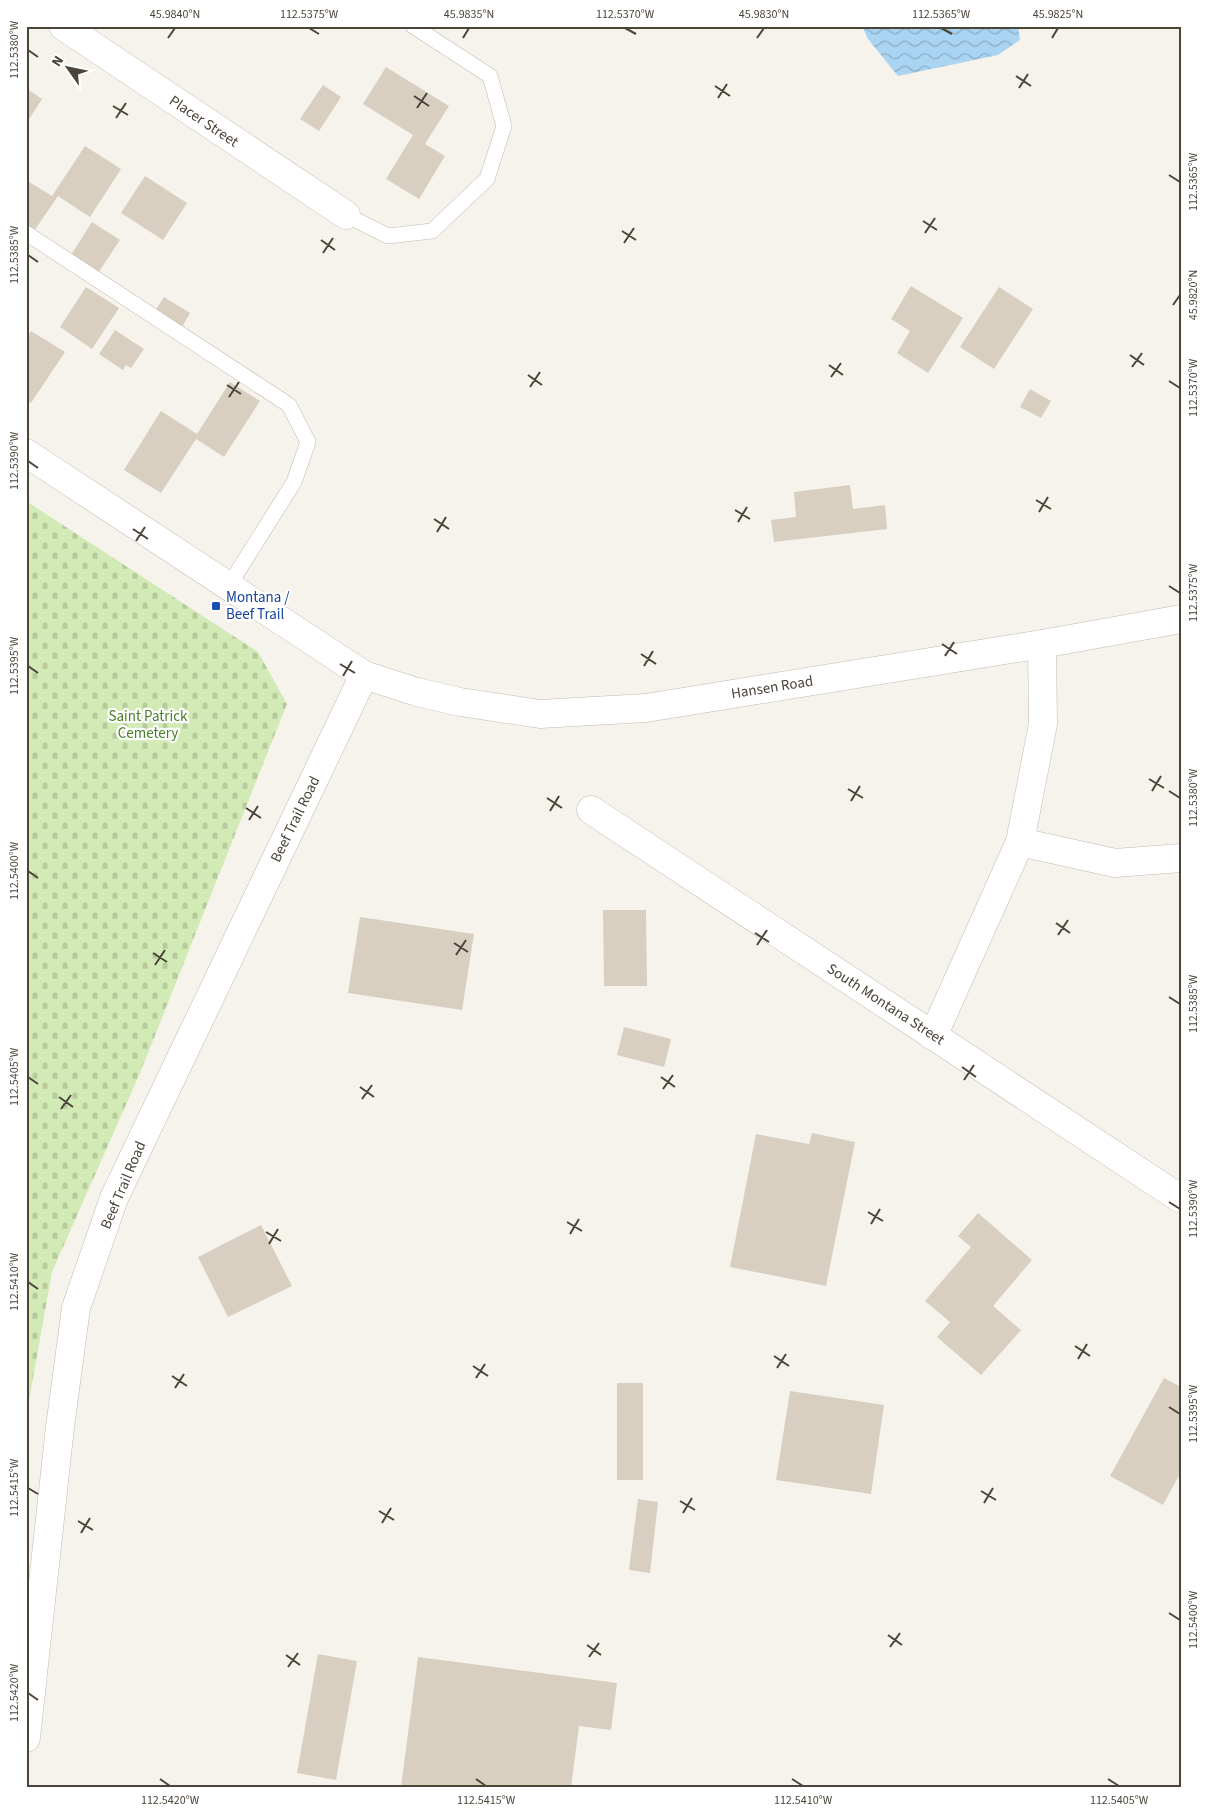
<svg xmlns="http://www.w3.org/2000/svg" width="1207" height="1813" font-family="'Source Sans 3',sans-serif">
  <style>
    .cemetery { fill: url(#cemetery-stones) }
    .water { fill: url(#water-waves) }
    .building { fill: #d8cfc1 }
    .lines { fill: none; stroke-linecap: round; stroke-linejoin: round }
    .service-casing { stroke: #c2bbae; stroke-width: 16 }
    .minor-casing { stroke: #c2bbae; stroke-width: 29 }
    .tertiary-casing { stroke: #c2bbae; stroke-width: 29 }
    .service { stroke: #fff; stroke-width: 15 }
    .minor { stroke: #fff; stroke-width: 28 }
    .tertiary { stroke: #fff; stroke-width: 28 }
    .ticks { fill: none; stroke: #4b4439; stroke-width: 2 }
    .transit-dot { fill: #1a4fb4; stroke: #fff; stroke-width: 2 }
    .labels { text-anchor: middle; stroke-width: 4.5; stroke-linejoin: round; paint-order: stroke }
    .street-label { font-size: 15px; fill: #4b4439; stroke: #fff }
    .transit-label { font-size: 15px; fill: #164399; stroke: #fff; text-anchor: start }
    .park-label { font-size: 15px; fill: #4a7f2a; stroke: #fff }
    .neatline { fill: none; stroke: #4b4439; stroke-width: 2 }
    .ticks-label { font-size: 12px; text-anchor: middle; fill: #4b4439 }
  </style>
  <defs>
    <pattern id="cemetery-stones" width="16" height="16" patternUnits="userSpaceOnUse" patternTransform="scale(1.25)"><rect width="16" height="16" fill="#d2eab5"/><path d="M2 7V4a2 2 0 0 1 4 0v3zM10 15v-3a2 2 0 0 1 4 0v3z" fill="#b6ca9c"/></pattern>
    <pattern id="water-waves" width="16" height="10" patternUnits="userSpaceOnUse" patternTransform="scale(1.25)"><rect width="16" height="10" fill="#a9d4f2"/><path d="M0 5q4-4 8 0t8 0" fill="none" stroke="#8caec5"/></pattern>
  </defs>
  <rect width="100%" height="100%" fill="#f6f3ec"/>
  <path class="cemetery" d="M26,501L258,652L287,704L140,1073L52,1272L26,1417Z"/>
  <path class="water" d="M862,26H1018L1020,40L998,55L898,76L868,39Z"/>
  <g class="building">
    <path d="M386,67L449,106L425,144L445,156L419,199L386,179L413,135L363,104Z"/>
    <path d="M323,85L341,97L319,131L300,119Z"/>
    <path d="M26,88L42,99L26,124Z"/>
    <path d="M85,146L121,169L90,217L58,196L34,231L26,226V180L52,196Z"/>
    <path d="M145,176L187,203L163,240L121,213Z"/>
    <path d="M92,222L120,240L96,276L69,258Z"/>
    <path d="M911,286L963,318L928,373L897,353L910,331L891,319Z"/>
    <path d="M86,287L119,308L92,349L60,327Z"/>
    <path d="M999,287L1033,309L994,369L960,347Z"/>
    <path d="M164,297L190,313L182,327L155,311Z"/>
    <path d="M115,330L144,349L131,368L126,365L123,370L99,354Z"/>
    <path d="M31,331L65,352L31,403L26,400V339Z"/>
    <path d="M230,382L260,401L224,457L196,439L161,493L124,470L161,411L197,434Z"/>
    <path d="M1030,389L1051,401L1041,418L1020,407Z"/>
    <path d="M850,485L853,509L885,505L887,529L774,542L771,520L796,517L794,492Z"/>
    <path d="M603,910H646L647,986H604Z"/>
    <path d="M360,917L474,934L462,1010L348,993Z"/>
    <path d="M624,1027L671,1039L664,1067L617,1055Z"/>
    <path d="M812,1133L855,1142L826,1286L730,1267L756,1134L809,1144Z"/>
    <path d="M978,1213L1032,1260L993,1306L1021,1330L981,1375L937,1337L950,1322L925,1301L971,1247L958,1236Z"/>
    <path d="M261,1225L292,1286L228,1317L198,1257Z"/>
    <path d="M1164,1378L1181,1387V1472L1163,1505L1110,1476Z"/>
    <rect x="617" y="1383" width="26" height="97"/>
    <path d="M790,1391L884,1405L871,1494L776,1480Z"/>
    <path d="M638,1499L658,1502L650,1573L629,1570Z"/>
    <path d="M318,1654L357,1661L336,1780L297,1773Z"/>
    <path d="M418,1657L617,1683L611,1730L579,1726L571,1787H401Z"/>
  </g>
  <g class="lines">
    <g class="service-casing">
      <g id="service">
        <path d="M346,215L388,236L432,231L487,179L504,126L490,76L413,26"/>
        <path d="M26,233L289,405L308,442L294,482L228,587"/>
      </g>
    </g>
    <g class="minor-casing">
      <g id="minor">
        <path d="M63,26L346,215"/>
        <path d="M591,810L1181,1199"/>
        <path d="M1020,842L1115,863L1181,858"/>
        <path d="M933,1036L1020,842L1043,724L1042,644"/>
        <path d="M26,1738L60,1427L76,1308L114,1198L364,675"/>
      </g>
    </g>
    <g class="tertiary-casing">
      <path id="tertiary" d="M26,453L364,675L417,692L460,702L540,714L646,708L1042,644L1181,619"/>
    </g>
    <use href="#service" class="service"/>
    <use href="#minor" class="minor"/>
    <use href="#tertiary" class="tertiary"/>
  </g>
  <path class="ticks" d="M309,28L319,34M625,28L636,34M941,28L952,34M168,38L175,28M463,38L469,28M757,38L764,28M1052,38L1058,28M28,50L38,57M1016,76L1031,86M715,86L730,96M1019,88L1028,74M414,96L429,106M718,98L727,84M113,106L128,115M417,108L427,93M116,118L126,103M1169,175L1180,182M923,221L937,230M622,231L636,240M925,233L935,218M321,240L335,250M624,243L634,228M323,253L333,238M28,255L38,262M1173,305L1180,295M1130,355L1144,365M829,365L843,375M1132,367L1142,353M528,375L542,385M831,377L841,363M1169,381L1180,388M227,385L241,394M530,387L540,372M229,397L239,382M28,461L38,468M1036,500L1051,509M735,510L750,519M1039,512L1048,497M434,519L449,529M738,522L747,507M133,529L148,539M437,532L446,517M136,541L145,527M1169,586L1180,593M942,644L957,654M641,654L656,664M945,656L954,642M340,664L355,673M28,666L38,673M644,666L653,651M343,676L352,661M1149,779L1164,788M848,789L863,798M1152,791L1161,776M1169,791L1180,798M547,798L562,808M851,801L860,786M246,808L261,818M550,811L559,796M249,820L258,806M28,871L38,878M1056,923L1070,933M755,933L769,942M1058,935L1068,920M454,943L468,952M757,945L767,930M153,953L167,962M456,955L466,940M155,965L165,950M1169,997L1180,1004M962,1067L976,1077M28,1077L38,1084M661,1077L675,1087M964,1080L974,1065M360,1087L374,1097M663,1089L673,1075M59,1097L73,1107M362,1099L372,1085M61,1109L71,1095M1169,1202L1180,1209M868,1212L883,1221M567,1222L582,1231M871,1224L880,1209M266,1232L281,1241M570,1234L579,1219M269,1244L278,1229M28,1282L38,1289M1075,1346L1090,1356M774,1356L789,1366M1078,1359L1087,1344M473,1366L488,1376M777,1368L786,1354M172,1376L187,1386M476,1378L485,1364M175,1388L184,1374M1169,1407L1180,1414M28,1488L38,1494M981,1491L996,1500M680,1501L695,1510M984,1503L993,1488M379,1511L394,1520M683,1513L692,1498M78,1521L93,1530M382,1523L391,1508M81,1533L90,1518M1169,1613L1180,1620M888,1635L902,1645M587,1645L601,1655M890,1647L900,1633M286,1655L300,1665M589,1657L599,1643M288,1667L298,1653M28,1693L38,1700M160,1779L170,1786M476,1779L486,1786M792,1779L803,1786M1108,1779L1119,1786"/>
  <rect class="transit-dot" x="211" y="601" width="10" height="10" rx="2.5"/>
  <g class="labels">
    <g class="street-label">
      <text transform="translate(204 121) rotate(34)" y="5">Placer Street</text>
      <text transform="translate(772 687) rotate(-9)" y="5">Hansen Road</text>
      <text transform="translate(295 819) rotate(-64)" y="5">Beef Trail Road</text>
      <text transform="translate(886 1004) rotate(33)" y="5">South Montana Street</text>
      <text transform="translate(123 1185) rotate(-67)" y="5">Beef Trail Road</text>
    </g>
    <g class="transit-label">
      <text x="226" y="602">Montana /<tspan x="226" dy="17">Beef Trail</tspan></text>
    </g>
    <g class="park-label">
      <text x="148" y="721">Saint Patrick<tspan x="148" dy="17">Cemetery</tspan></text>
    </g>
  </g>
  <rect width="1207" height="1813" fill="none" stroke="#ffffff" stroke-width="55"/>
  <g transform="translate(68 68) rotate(303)" stroke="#ffffff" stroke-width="4" paint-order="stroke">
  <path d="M0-4L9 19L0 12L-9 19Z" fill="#4b4439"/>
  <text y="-8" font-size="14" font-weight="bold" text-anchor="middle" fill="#4b4439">N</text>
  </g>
  <rect x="28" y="28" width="1152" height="1758" class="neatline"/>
  <g class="ticks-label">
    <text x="175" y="18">45.9840°N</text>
    <text x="309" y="18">112.5375°W</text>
    <text x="469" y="18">45.9835°N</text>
    <text x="625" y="18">112.5370°W</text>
    <text x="764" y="18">45.9830°N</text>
    <text x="941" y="18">112.5365°W</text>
    <text x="1058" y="18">45.9825°N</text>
    <text transform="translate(14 50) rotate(-90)" y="4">112.5380°W</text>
    <text transform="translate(1193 182) rotate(-90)" y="4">112.5365°W</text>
    <text transform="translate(14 255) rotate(-90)" y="4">112.5385°W</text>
    <text transform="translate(1193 295) rotate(-90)" y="4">45.9820°N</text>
    <text transform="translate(1193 388) rotate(-90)" y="4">112.5370°W</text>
    <text transform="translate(14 461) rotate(-90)" y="4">112.5390°W</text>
    <text transform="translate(1193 593) rotate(-90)" y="4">112.5375°W</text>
    <text transform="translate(14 666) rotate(-90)" y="4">112.5395°W</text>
    <text transform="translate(1193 798) rotate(-90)" y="4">112.5380°W</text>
    <text transform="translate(14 871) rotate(-90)" y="4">112.5400°W</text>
    <text transform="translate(1193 1004) rotate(-90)" y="4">112.5385°W</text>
    <text transform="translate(14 1077) rotate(-90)" y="4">112.5405°W</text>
    <text transform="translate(1193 1209) rotate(-90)" y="4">112.5390°W</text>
    <text transform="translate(14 1282) rotate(-90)" y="4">112.5410°W</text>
    <text transform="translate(1193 1414) rotate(-90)" y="4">112.5395°W</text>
    <text transform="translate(14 1488) rotate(-90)" y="4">112.5415°W</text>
    <text transform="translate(1193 1620) rotate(-90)" y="4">112.5400°W</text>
    <text transform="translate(14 1693) rotate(-90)" y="4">112.5420°W</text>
    <text x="170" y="1804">112.5420°W</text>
    <text x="486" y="1804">112.5415°W</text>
    <text x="803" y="1804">112.5410°W</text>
    <text x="1119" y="1804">112.5405°W</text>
  </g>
</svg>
